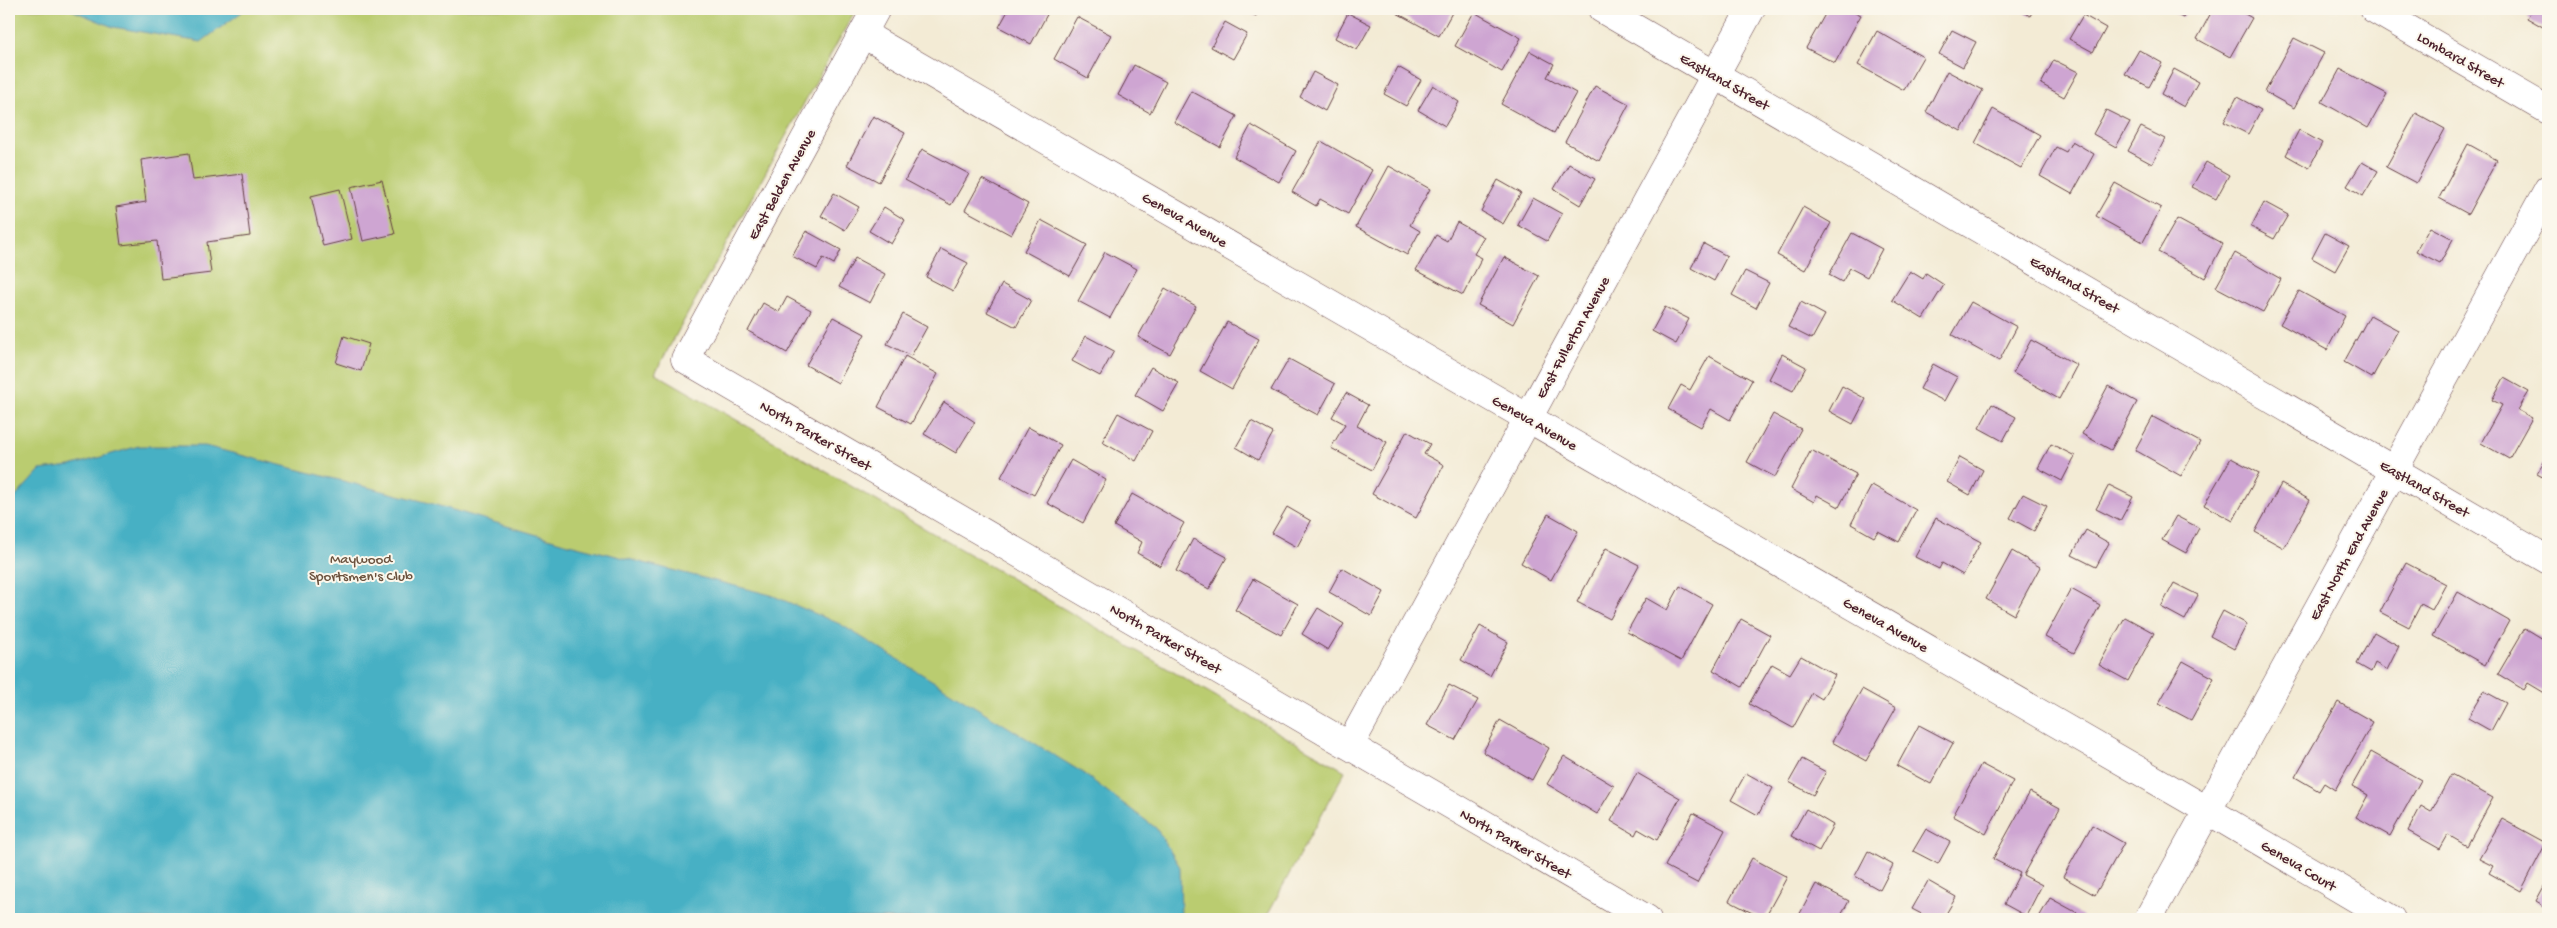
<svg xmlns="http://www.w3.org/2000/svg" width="2557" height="928" font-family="'Gochi Hand',sans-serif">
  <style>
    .green { fill: #bacc6f; stroke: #82764d }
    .water { fill: #46b0c4; stroke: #486878 }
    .building { fill: #cea5d2 }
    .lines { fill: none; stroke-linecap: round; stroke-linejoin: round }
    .minor-casing { stroke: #633e44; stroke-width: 29 }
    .minor { stroke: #fff; stroke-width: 28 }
    .labels { text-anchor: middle; stroke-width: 4; stroke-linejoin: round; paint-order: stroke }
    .street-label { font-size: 15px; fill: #4a1f2b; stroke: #fbf7ec }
    .park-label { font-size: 15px; fill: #6c533f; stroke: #fbf7ec }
  </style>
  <rect width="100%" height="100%" fill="#fbf7ec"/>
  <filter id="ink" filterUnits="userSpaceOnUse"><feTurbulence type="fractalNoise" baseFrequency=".02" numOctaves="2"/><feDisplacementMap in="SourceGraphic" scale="10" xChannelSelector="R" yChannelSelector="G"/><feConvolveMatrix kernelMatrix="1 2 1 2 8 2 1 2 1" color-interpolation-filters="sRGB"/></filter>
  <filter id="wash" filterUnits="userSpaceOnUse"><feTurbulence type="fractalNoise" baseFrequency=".0096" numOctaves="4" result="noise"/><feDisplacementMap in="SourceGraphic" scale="20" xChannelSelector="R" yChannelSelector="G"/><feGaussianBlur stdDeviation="1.12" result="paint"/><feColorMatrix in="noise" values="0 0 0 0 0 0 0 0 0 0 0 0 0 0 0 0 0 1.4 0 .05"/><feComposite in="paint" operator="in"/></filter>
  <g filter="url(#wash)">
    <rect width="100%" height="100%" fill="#f3ebd5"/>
    <path class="green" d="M9,9H856L655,373L1345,771L1265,919H9Z"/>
    <g class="water">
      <path d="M69,9H246L201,42L113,27Z"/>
      <path d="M139,446H205L426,502L561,542L771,595L840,624L1080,771L1156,828L1180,867L1181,919H9V504L40,470L70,466Z"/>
    </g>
    <g id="blocks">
      <g class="building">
        <path d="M1009,9H1050L1031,44L999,27Z"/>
        <path d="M1243,9H1260L1256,16Z"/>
        <path d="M1397,9H1454L1439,36L1395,12Z"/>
        <path d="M1828,9H1849L1861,15L1835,63L1806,48Z"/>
        <path d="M2017,9H2034L2030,16Z"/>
        <path d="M2166,9H2188L2183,18Z"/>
        <path d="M2213,9H2236L2252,18L2230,57L2197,39Z"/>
        <path d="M2532,9H2548V30L2527,18Z"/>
        <path d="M1474,12L1521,38L1502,72L1455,46Z"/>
        <path d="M1348,13L1371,25L1357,50L1335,38Z"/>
        <path d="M2083,15L2106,28L2093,52L2069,39Z"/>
        <path d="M1077,17L1111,35L1088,78L1054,59Z"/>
        <path d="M1225,22L1247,34L1233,59L1211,47Z"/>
        <path d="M1952,30L1976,42L1963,67L1939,54Z"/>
        <path d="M1877,31L1923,57L1904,90L1858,65Z"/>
        <path d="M2294,38L2324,53L2294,108L2265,92Z"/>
        <path d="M2139,50L2162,63L2149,87L2125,74Z"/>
        <path d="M1530,51L1554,64L1547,77L1576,93L1554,133L1501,104Z"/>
        <path d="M2054,60L2078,72L2064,97L2041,84Z"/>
        <path d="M1134,65L1166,82L1150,113L1118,95Z"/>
        <path d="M1398,67L1421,80L1406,106L1384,94Z"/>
        <path d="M2174,69L2198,82L2184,107L2161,94Z"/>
        <path d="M2340,69L2387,94L2368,128L2322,102Z"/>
        <path d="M1947,71L1983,90L1961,131L1926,112Z"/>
        <path d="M1313,72L1338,85L1325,111L1300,97Z"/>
        <path d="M1433,85L1459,102L1445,126L1418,110Z"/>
        <path d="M1595,86L1629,104L1599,161L1565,142Z"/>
        <path d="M1191,91L1237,116L1220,147L1174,122Z"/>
        <path d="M2237,97L2261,110L2248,134L2224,122Z"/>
        <path d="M1993,109L2040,135L2021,168L1975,143Z"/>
        <path d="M2106,110L2130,122L2116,147L2093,134Z"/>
        <path d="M2416,113L2445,129L2416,183L2386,167Z"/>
        <path d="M873,116L905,133L879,182L847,165Z"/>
        <path d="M1251,125L1296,151L1279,182L1234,157Z"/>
        <path d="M2141,127L2165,139L2152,164L2128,151Z"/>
        <path d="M2299,130L2322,143L2309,168L2286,155Z"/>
        <path d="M1321,141L1372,170L1348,214L1320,199L1316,206L1292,192Z"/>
        <path d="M2072,141L2094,154L2072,194L2040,176L2056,147L2066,152Z"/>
        <path d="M2468,144L2497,160L2468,214L2439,198Z"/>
        <path d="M922,149L969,174L951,205L905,180Z"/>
        <path d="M189,153L193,180L242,174L250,236L207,242L211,273L161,279L157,241L121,245L116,207L146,202L141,160Z"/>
        <path d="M2206,162L2229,175L2216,199L2192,187Z"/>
        <path d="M2362,162L2378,171L2363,196L2347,186Z"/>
        <path d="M1569,164L1595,179L1580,205L1554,189Z"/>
        <path d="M1389,166L1430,189L1410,225L1420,231L1407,255L1356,227Z"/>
        <path d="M982,179L1028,204L1011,235L965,210Z"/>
        <path d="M382,180L395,234L363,241L351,187Z"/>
        <path d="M1498,180L1521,193L1503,224L1481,211Z"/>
        <path d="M2115,183L2161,208L2143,242L2096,216Z"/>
        <path d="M340,189L352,239L323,246L311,196Z"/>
        <path d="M834,193L859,207L845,230L821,216Z"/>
        <path d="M1533,198L1562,214L1547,241L1518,225Z"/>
        <path d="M2264,202L2288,215L2274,239L2251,227Z"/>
        <path d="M884,207L905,220L891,244L869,231Z"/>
        <path d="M1803,207L1831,223L1805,270L1777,255Z"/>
        <path d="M2177,219L2223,244L2205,278L2158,252Z"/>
        <path d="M1041,220L1087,245L1070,276L1024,251Z"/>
        <path d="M1457,222L1484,237L1474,254L1482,258L1463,295L1416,270L1436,235L1447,241Z"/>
        <path d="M2430,227L2453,239L2440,263L2416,251Z"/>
        <path d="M806,231L841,250L834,264L823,258L817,269L792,256Z"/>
        <path d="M1852,233L1882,249L1867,277L1850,268L1842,282L1829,275Z"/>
        <path d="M2325,233L2349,246L2335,271L2312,258Z"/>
        <path d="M1704,244L1727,256L1714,281L1691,268Z"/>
        <path d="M941,249L968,263L953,291L926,277Z"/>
        <path d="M1105,252L1137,269L1110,318L1078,301Z"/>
        <path d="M2235,253L2281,279L2263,312L2216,287Z"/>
        <path d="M1504,257L1539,276L1513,324L1478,305Z"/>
        <path d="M855,258L885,274L870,303L839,287Z"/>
        <path d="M1745,271L1769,283L1756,308L1732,295Z"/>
        <path d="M1910,271L1923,279L1926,273L1944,285L1923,319L1892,300Z"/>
        <path d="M1002,284L1031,300L1016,327L987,312Z"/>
        <path d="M1165,288L1196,306L1170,354L1138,337Z"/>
        <path d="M2299,291L2345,316L2327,350L2280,324Z"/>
        <path d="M787,297L811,310L787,353L748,331L763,303L779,312Z"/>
        <path d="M1801,302L1825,315L1812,339L1788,327Z"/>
        <path d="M1971,302L2017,327L1999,361L1952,335Z"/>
        <path d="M1665,307L1689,319L1676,344L1652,331Z"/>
        <path d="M903,314L927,327L911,356L887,344Z"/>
        <path d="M2370,315L2398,330L2372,378L2344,362Z"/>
        <path d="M833,317L865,334L838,383L806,365Z"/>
        <path d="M1227,322L1259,339L1232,389L1200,371Z"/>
        <path d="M344,336L369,344L361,371L336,363Z"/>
        <path d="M1086,336L1114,351L1100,376L1072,361Z"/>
        <path d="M2031,340L2077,365L2059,399L2013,373Z"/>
        <path d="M1782,354L1806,367L1793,391L1769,379Z"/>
        <path d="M905,356L938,374L911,424L878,407Z"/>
        <path d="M1709,356L1752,380L1730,420L1711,409L1701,427L1668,409L1681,385L1690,390Z"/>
        <path d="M1289,359L1335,384L1318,415L1271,390Z"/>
        <path d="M1933,364L1957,377L1944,401L1920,389Z"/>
        <path d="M1151,367L1179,383L1163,411L1135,395Z"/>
        <path d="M2504,378L2529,392L2518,410L2532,418L2509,459L2481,443L2502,405L2492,400Z"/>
        <path d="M1842,386L1866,399L1853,424L1829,411Z"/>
        <path d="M2108,386L2137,402L2111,450L2082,434Z"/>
        <path d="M1346,393L1368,405L1357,426L1387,442L1372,470L1331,448L1345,424L1332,417Z"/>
        <path d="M944,402L975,422L956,453L924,434Z"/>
        <path d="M1992,404L2016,417L2003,441L1979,428Z"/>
        <path d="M1118,413L1152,431L1136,461L1102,442Z"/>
        <path d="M1773,414L1801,429L1775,477L1747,462Z"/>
        <path d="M2153,417L2200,442L2181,476L2135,450Z"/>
        <path d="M1251,421L1273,433L1258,460L1236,447Z"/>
        <path d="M1028,427L1061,445L1034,495L1001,477Z"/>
        <path d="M1407,431L1430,444L1424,454L1444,465L1416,518L1372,494Z"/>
        <path d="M2051,444L2075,456L2062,481L2038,468Z"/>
        <path d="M1811,450L1856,474L1839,507L1817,495L1814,502L1791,489Z"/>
        <path d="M2548,455V480L2537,474Z"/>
        <path d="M1960,457L1983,470L1970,495L1947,482Z"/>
        <path d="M2231,458L2259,473L2233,521L2204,505Z"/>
        <path d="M1071,460L1106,480L1083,523L1047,503Z"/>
        <path d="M2281,484L2310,500L2284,548L2255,532Z"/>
        <path d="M1872,485L1916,510L1899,542L1878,531L1874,537L1851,524Z"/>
        <path d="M2109,485L2133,497L2120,521L2096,509Z"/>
        <path d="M1132,494L1184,523L1160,566L1137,553L1142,542L1114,526Z"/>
        <path d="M2023,494L2047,506L2034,531L2010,518Z"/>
        <path d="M1287,507L1311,521L1297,547L1272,533Z"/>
        <path d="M1548,514L1578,531L1551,580L1521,563Z"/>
        <path d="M2176,516L2199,528L2186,553L2162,540Z"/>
        <path d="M1936,518L1981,542L1963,575L1942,563L1939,569L1915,557Z"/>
        <path d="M2086,530L2109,543L2096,567L2072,555Z"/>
        <path d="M1193,539L1227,557L1209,589L1176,571Z"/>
        <path d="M1606,548L1639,565L1610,619L1577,602Z"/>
        <path d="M2012,551L2040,567L2014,615L1986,599Z"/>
        <path d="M2406,563L2446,584L2432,610L2421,604L2409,627L2380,612Z"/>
        <path d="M1342,568L1384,592L1371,616L1329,592Z"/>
        <path d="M1253,579L1298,604L1281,635L1235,610Z"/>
        <path d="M2174,583L2198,595L2185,620L2161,607Z"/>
        <path d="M1680,586L1712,604L1681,661L1627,632L1646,598L1667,610Z"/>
        <path d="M2071,589L2100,605L2074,653L2045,637Z"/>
        <path d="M2458,592L2509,621L2485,665L2433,636Z"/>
        <path d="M1318,608L1344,624L1328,650L1302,634Z"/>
        <path d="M2223,611L2247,624L2234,649L2210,636Z"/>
        <path d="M2125,617L2154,633L2128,681L2099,665Z"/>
        <path d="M1741,619L1770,635L1742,687L1713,670Z"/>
        <path d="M1480,626L1508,642L1490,676L1461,660Z"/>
        <path d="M2525,628L2548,642V695L2528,683L2524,690L2498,674Z"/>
        <path d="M2374,632L2399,646L2387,670L2375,663L2371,672L2357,664Z"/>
        <path d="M1801,656L1835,675L1822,699L1812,693L1793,728L1749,704L1772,664L1790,674Z"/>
        <path d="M2183,661L2214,678L2191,720L2159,703Z"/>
        <path d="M1449,685L1478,700L1455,740L1427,725Z"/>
        <path d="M1862,689L1896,708L1866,761L1832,742Z"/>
        <path d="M2484,691L2506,703L2491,731L2468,718Z"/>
        <path d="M2338,702L2373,722L2335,790L2324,783L2319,791L2295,777Z"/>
        <path d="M1500,720L1549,748L1532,780L1483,752Z"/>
        <path d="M1919,725L1953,743L1931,784L1897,766Z"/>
        <path d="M2371,752L2421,780L2390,836L2356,817L2368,795L2352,786Z"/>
        <path d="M1564,756L1614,786L1597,814L1547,784Z"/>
        <path d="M1802,759L1826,772L1813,795L1789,782Z"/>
        <path d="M1981,764L2013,781L1986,834L1953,816Z"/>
        <path d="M1637,773L1680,798L1657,840L1638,829L1635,835L1611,821Z"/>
        <path d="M1746,773L1773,788L1758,815L1731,800Z"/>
        <path d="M2451,775L2493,798L2467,846L2448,835L2440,849L2408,831L2421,806L2431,812Z"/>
        <path d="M2030,792L2060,808L2023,875L2042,885L2026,916L2004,904L2020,873L1993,859Z"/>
        <path d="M1806,809L1833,825L1819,851L1791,836Z"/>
        <path d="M1693,813L1725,830L1697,883L1665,866Z"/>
        <path d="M2502,819L2546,843L2521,891L2489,873L2493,866L2479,859Z"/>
        <path d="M2092,825L2124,843L2095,895L2063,877Z"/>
        <path d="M1926,829L1950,842L1938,864L1913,851Z"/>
        <path d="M1868,851L1893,865L1880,890L1855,876Z"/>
        <path d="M1752,858L1787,877L1764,919L1729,901Z"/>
        <path d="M2548,879V908L2536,901Z"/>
        <path d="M1928,881L1956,897L1943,919H1931L1912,909Z"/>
        <path d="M1816,884L1849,901L1839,919H1797Z"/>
        <path d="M2050,898L2083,916L2081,919H2038Z"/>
      </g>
    </g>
  </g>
  <g filter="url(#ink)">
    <use href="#blocks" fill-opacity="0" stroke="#633e44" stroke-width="1"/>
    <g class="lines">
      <g class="minor-casing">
        <g id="minor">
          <path d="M876,9L685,359L1647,919"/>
          <path d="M1602,9L2548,560"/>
          <path d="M2374,9L2548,110"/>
          <path d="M863,34L2207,810L2391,919"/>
          <path d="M1350,745L1751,9"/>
          <path d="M2148,919L2548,189"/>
        </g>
      </g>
      <use href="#minor" class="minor"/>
    </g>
  </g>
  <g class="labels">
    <g class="street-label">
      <text transform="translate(2461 59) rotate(30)" y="5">Lombard Street</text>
      <text transform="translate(1725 81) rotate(30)" y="5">Eastland Street</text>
      <text transform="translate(781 184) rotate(-61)" y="5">East Belden Avenue</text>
      <text transform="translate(1185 219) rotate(30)" y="5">Geneva Avenue</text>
      <text transform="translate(2075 284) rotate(30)" y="5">Eastland Street</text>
      <text transform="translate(1572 337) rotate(-61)" y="5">East Fullerton Avenue</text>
      <text transform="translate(1535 422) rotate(30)" y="5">Geneva Avenue</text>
      <text transform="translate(816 435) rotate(30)" y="5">North Parker Street</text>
      <text transform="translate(2425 488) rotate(30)" y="5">Eastland Street</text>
      <text transform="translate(2348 554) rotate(-61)" y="5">East North End Avenue</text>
      <text transform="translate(1886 624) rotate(30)" y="5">Geneva Avenue</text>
      <text transform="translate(1166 638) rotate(30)" y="5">North Parker Street</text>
      <text transform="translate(1516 843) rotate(30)" y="5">North Parker Street</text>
      <text transform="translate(2299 865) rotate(31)" y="5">Geneva Court</text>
    </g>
    <g class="park-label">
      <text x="361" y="563">Maywood<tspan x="361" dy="17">Sportsmen's Club</tspan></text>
    </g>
  </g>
  <rect width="2557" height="928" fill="none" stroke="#fbf7ec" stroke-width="30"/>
</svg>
